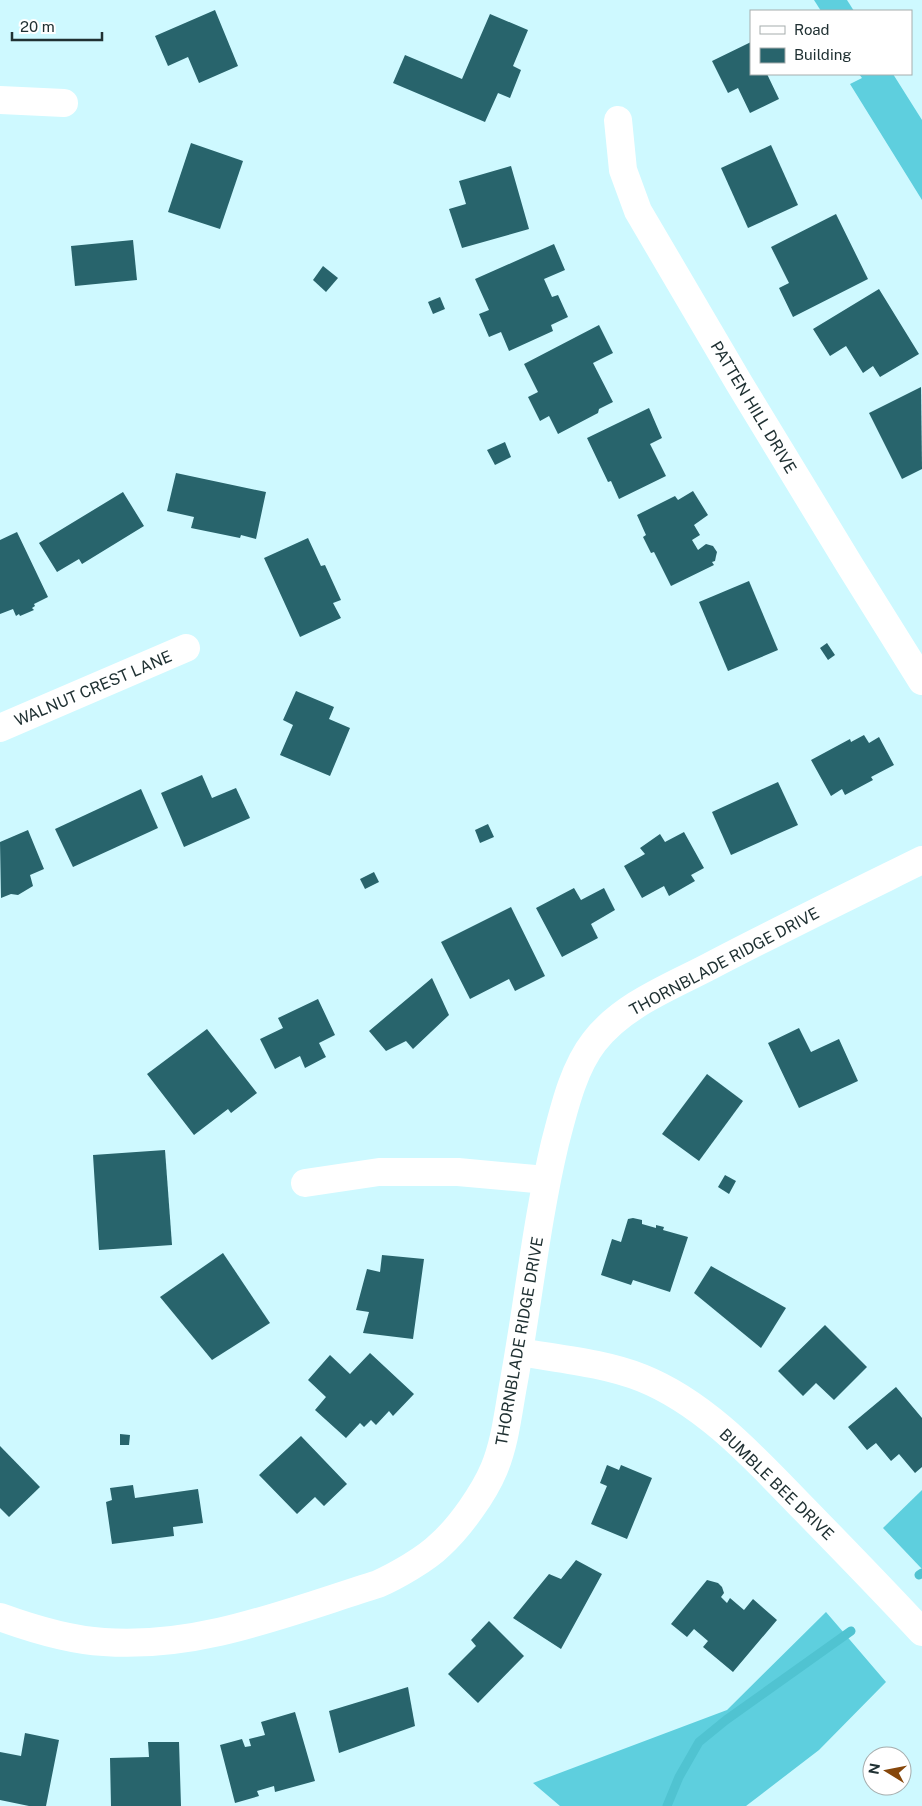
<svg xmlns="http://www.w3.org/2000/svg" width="922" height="1806" font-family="'Public Sans',sans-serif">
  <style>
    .forest { fill: #5ecfde }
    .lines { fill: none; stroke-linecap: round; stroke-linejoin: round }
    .stream { stroke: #50c3d1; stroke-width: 9 }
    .building { fill: #28646c }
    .street { stroke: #fff; stroke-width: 28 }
    .labels { text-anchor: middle; stroke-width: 5; stroke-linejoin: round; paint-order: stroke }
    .street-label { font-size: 16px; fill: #203133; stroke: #fff }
  </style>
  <rect width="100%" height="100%" fill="#cef9ff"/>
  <g class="forest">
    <path d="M814,0H847L854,11H821Z"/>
    <path d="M859,74H893L922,120V200L850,84L862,78Z"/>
    <path d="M922,1490V1569L883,1528Z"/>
    <path d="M826,1612L886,1682L819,1750L746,1806H560L533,1783L727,1710Z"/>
  </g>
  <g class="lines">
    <g class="stream">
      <path d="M919,1575L922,1573"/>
      <path d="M667,1806L679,1777L699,1742L726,1720L851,1631"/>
    </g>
  </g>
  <g class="building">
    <path d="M215,10L238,66L199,83L188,57L168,66L155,36Z"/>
    <path d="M490,14L528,30L513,66L521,70L510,98L498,93L485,122L393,83L405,55L462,79Z"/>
    <path d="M751,42V74H767L779,99L750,113L738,88L728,93L712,61Z"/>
    <path d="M191,143L243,161L220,229L168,212Z"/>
    <path d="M771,145L798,205L748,228L721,168Z"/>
    <path d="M511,166L529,229L462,248L449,209L466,204L459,181Z"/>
    <path d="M836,214L868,279L793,317L779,288L789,283L771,247Z"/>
    <path d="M133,240L137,280L75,286L71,246Z"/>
    <path d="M554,244L565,270L544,279L552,297L558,295L568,317L551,325L553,331L509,351L501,332L489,337L479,314L489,310L475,279Z"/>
    <path d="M323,266L338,278L326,292L313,280Z"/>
    <path d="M879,289L919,354L880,377L873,366L863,373L846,346L830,356L813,329Z"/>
    <path d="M440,297L445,309L433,314L428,302Z"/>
    <path d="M599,325L613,353L593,363L613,402L599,409L598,413L558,434L549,416L540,421L528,397L538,392L524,364Z"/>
    <path d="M921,387L922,469L902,479L869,413Z"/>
    <path d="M649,408L662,438L650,444L666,476L619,499L611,481L608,482L587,438Z"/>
    <path d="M505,442L511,457L495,465L487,450Z"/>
    <path d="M176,473L266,492L256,539L241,535L240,538L191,528L194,517L167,511Z"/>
    <path d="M693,491L708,515L694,525L700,535L692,540L698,550L706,544L713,546L717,552L716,556L715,561L712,562L714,565L671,586L654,552L651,553L643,537L646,535L637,515L675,496L678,500Z"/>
    <path d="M123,492L144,526L82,564L79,559L57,572L39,543Z"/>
    <path d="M17,532L48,597L34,604L35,606L32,608L34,610L20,616L19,614L16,616L13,609L0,614V540Z"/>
    <path d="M308,538L321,566L325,565L341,600L333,603L341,618L300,637L264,558Z"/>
    <path d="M749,581L778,650L728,671L699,602Z"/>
    <path d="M827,643L835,655L828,660L820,648Z"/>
    <path d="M296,691L334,707L329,719L350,728L330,776L280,755L293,725L283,720Z"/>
    <path d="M864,735L869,743L879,737L894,765L871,777L873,780L845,795L842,789L831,796L811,760L850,739L851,742Z"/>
    <path d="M202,775L212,798L236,788L250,818L184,847L161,793Z"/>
    <path d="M778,782L798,825L731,855L712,812Z"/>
    <path d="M141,789L158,828L73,867L55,829Z"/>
    <path d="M488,824L494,837L480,843L475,830Z"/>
    <path d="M28,830L44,869L30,875L33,886L18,895L11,894L1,898L0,842Z"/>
    <path d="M684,832L704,868L691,875L695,881L669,896L664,886L642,898L624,866L645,854L640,848L660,834L665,842Z"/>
    <path d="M374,872L379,882L365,889L360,879Z"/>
    <path d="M574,888L581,900L604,888L615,910L591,924L598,938L562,957L536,908Z"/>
    <path d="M511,907L545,976L515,991L509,979L470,999L441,942Z"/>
    <path d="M432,978L449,1015L413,1049L406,1041L386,1051L369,1031Z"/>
    <path d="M318,999L335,1035L319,1043L326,1057L305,1068L300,1056L275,1069L260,1039L283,1028L278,1018Z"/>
    <path d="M799,1028L811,1052L839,1039L858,1081L799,1108L768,1043Z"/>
    <path d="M207,1029L257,1093L231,1113L228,1109L194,1135L147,1074Z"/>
    <path d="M707,1074L743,1101L699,1161L662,1134Z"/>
    <path d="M165,1150L172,1245L99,1250L93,1155Z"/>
    <path d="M725,1175L736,1181L729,1194L718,1187Z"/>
    <path d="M633,1218L642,1220V1224L656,1228V1225L664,1227L663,1230L688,1237L670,1292L633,1280L631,1285L601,1275L612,1239L621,1242L628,1219Z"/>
    <path d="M223,1253L270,1323L212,1360L160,1297Z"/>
    <path d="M382,1255L424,1259L413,1339L363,1333L369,1312L356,1310L367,1269L380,1272Z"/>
    <path d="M711,1266L786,1308L761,1348L694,1293Z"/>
    <path d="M825,1325L867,1367L834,1400L816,1383L803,1396L778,1371Z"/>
    <path d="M370,1353L414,1394L393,1416L389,1411L376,1425L371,1420L364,1427L360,1423L346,1438L315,1410L326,1397L308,1380L330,1355L350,1374Z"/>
    <path d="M896,1387L922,1418V1467L915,1473L899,1454L891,1461L876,1443L867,1450L848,1427Z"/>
    <path d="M120,1434L130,1435L129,1445H120Z"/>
    <path d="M301,1436L347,1484L324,1506L315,1497L297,1514L259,1475Z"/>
    <path d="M0,1446L40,1487L9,1517L0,1508Z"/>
    <path d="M607,1465L619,1470L621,1465L652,1478L627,1539L591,1524L607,1486L600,1483Z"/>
    <path d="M133,1485L135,1498L198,1489L203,1523L173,1527L174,1536L112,1544L106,1502L112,1500L110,1488Z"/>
    <path d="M576,1560L602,1574L561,1649L513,1618L549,1574L561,1579Z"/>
    <path d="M707,1580L718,1583L722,1587L724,1593L721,1597L727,1603L730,1598L744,1610L753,1599L777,1620L733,1672L703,1647L708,1641L694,1629L687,1637L671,1624Z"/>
    <path d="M489,1621L524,1656L478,1703L448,1674L476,1646L471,1640Z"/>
    <path d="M408,1687L415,1726L339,1753L329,1711Z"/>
    <path d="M295,1712L315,1781L275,1792L274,1786L257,1791L259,1796L235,1803L220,1745L242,1739L245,1747L251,1746L249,1739L265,1735L261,1722Z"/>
    <path d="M25,1733L59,1740L46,1806H29L0,1800V1752L21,1756Z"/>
    <path d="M148,1742H179L181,1806H111L110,1758L149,1757Z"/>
  </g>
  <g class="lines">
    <g class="street">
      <path d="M0,100L64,103"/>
      <path d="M618,120L623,170L638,211L739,383L849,564L922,681"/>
      <path d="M0,728L186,648"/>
      <path d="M305,1183L379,1172H458L546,1180"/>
      <path d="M520,1352C560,1359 604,1363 642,1378C707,1404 758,1462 806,1511C845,1551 884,1591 922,1632"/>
      <path d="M0,1617C33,1629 69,1640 104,1642C199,1649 288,1612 378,1584C396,1576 426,1559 440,1545C460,1527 484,1493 494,1469C505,1443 508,1413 513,1386C528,1305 536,1223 555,1143C564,1109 573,1069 594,1042C623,1004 673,986 714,964C783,928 853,894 922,860"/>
    </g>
  </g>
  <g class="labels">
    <g class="street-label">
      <text transform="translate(754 407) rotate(59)" y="6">PATTEN HILL DRIVE</text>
      <text transform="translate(93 688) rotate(-23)" y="6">WALNUT CREST LANE</text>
      <text transform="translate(724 961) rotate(-28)" y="6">THORNBLADE RIDGE DRIVE</text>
      <text transform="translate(519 1341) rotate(-80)" y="6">THORNBLADE RIDGE DRIVE</text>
      <text transform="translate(777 1484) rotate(44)" y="6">BUMBLE BEE DRIVE</text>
    </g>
  </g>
  <rect x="750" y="10" width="162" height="65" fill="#ffffff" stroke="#a6adad"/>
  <rect x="760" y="26" width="25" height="8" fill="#ffffff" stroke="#a6adad"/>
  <text x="794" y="35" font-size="15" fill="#203133">Road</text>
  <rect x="760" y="48" width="25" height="15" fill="#28646c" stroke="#a6adad"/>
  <text x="794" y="60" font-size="15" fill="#203133">Building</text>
  <g transform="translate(887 1771) rotate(280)"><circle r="24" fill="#ffffff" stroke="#a6adad"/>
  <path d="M0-4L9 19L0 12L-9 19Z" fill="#86470b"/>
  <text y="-8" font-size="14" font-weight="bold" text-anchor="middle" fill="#203133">N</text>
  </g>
  <path d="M12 32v8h90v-8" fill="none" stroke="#203133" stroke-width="2.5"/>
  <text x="20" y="32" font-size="15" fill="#203133" stroke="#ffffff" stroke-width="4" paint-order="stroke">20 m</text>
</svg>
